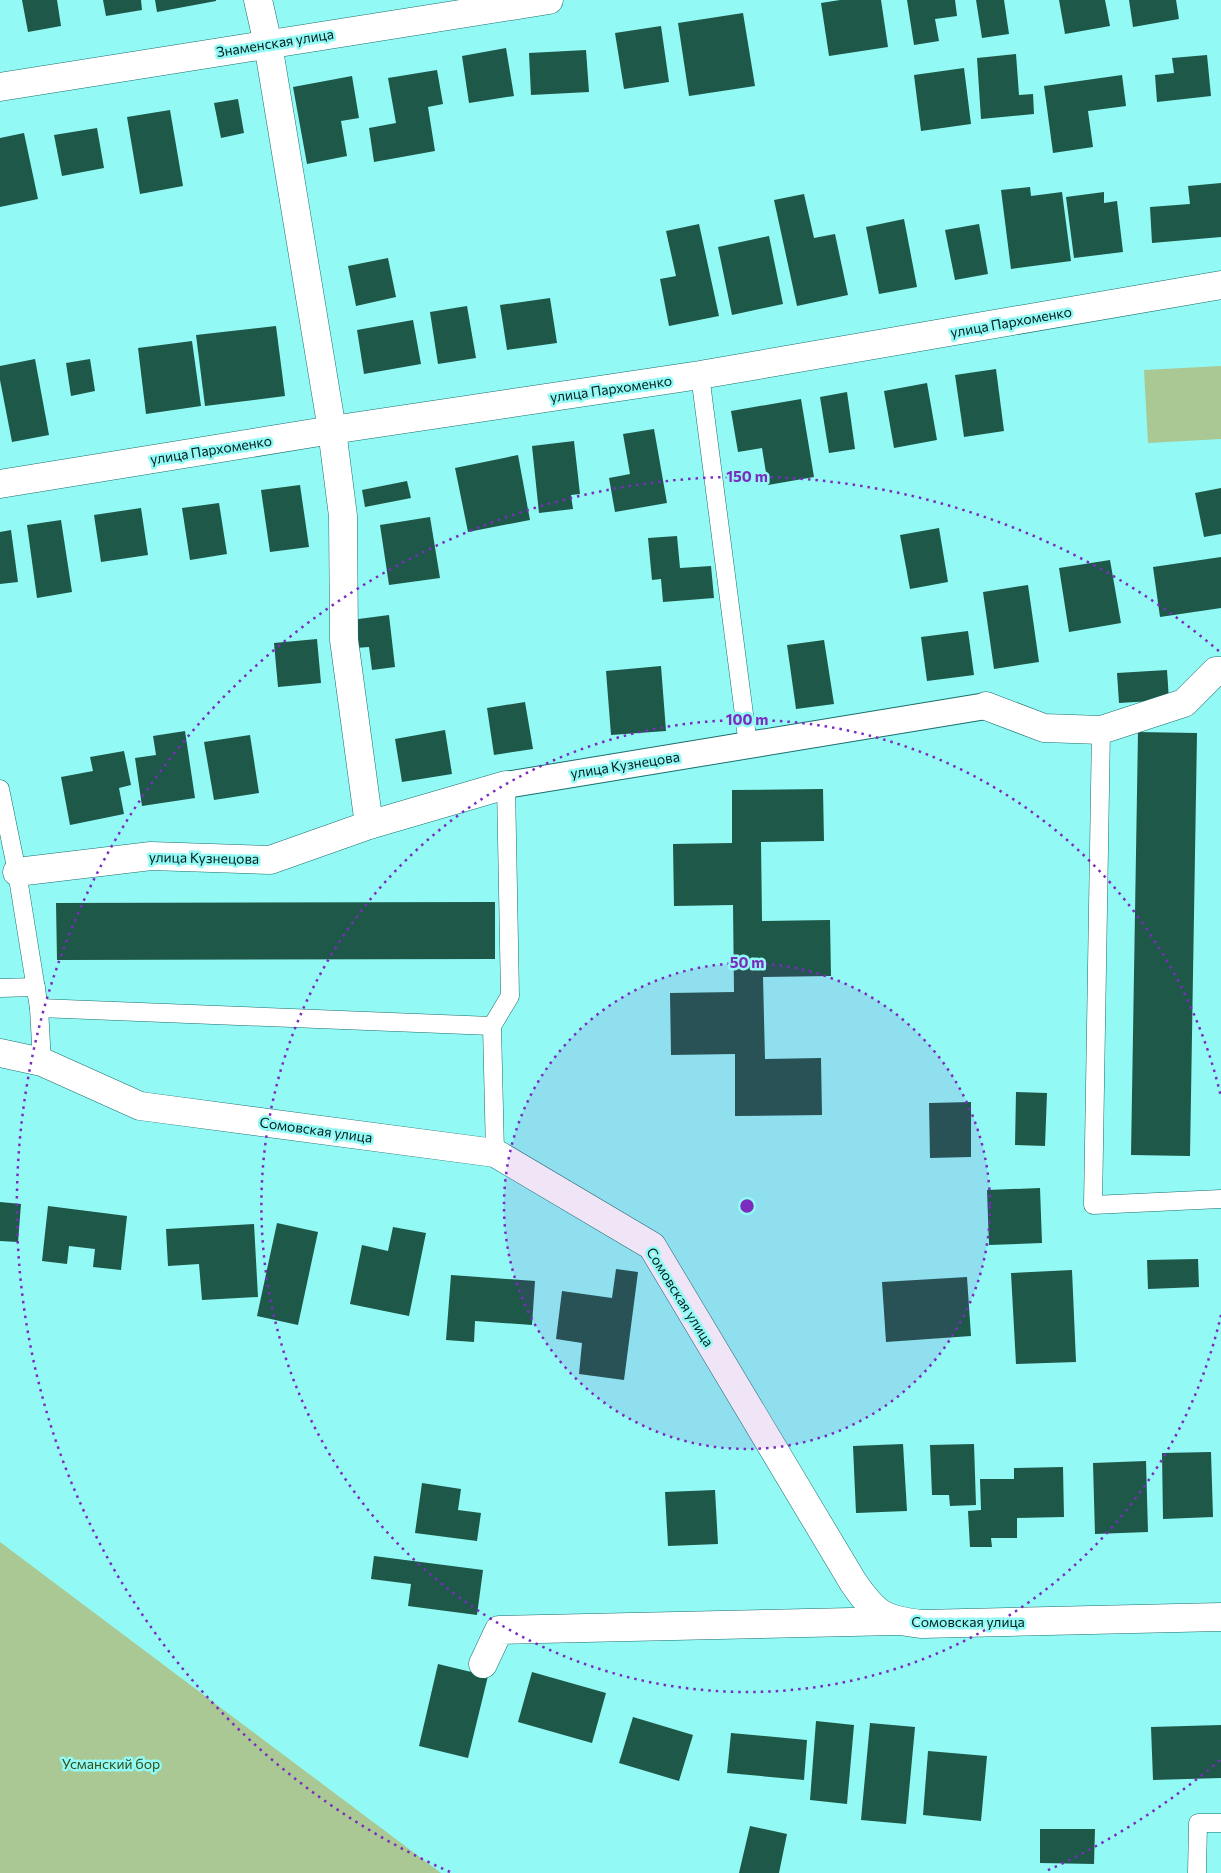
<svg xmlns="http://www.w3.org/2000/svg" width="1221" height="1873" font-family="Commissioner,sans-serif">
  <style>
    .green { fill: #a9c893 }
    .building { fill: #1e5849 }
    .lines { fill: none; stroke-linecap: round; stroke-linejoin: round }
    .service-casing { stroke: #1a6f6d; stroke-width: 19 }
    .pedestrian-casing { stroke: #1a6f6d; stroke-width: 28 }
    .minor-casing { stroke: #1a6f6d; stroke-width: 29 }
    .service { stroke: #fff; stroke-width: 18 }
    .pedestrian { stroke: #fff; stroke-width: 26 }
    .minor { stroke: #fff; stroke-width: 28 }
    .ring { fill: none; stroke: #7b2cbf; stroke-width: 2.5; stroke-dasharray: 2.5 5 }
    .labels { text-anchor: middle; stroke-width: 5; stroke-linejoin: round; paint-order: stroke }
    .street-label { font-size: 14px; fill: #001e1e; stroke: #93f9f5 }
    .park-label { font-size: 14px; fill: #304d15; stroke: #93f9f5 }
    .centre { fill: #7b2cbf; stroke: #93f9f5; stroke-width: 2.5 }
    .ring-label { font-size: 15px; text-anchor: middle; font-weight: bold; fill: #7b2cbf; stroke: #93f9f5; stroke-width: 5; stroke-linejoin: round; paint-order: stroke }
  </style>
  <rect width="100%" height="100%" fill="#93f9f5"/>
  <g class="green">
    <path d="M1221,366V439L1148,443L1144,370Z"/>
    <path d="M0,1542L441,1873H0Z"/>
  </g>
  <g class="building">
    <path d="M22,0H57L61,26L28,32Z"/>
    <path d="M103,0H141L142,10L106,16Z"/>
    <path d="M155,0H216V1L157,12Z"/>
    <path d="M840,0H881L888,47L829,56L821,3Z"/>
    <path d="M907,0H955L957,16L935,19L939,41L914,45Z"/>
    <path d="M976,0H1004L1009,34L982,38Z"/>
    <path d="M1059,0H1105L1110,26L1065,34Z"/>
    <path d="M1129,0H1176L1179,19L1133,27Z"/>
    <path d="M743,13L755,86L689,96L678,23Z"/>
    <path d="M661,26L669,82L624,89L615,33Z"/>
    <path d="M506,48L514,96L469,103L462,56Z"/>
    <path d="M586,50L589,92L531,95L529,53Z"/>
    <path d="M1016,54L1019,95L1033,94L1034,114L981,119L977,58Z"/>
    <path d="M1207,55L1211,96L1157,102L1155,75L1174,73L1172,58Z"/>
    <path d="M964,68L971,124L921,131L914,75Z"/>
    <path d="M437,70L443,104L428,107L435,151L374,162L369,128L396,123L388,78Z"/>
    <path d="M1122,75L1126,106L1088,111L1093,147L1053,153L1044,86Z"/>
    <path d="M352,76L359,118L341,121L347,156L307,164L293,87Z"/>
    <path d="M238,99L244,133L221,138L214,103Z"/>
    <path d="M170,110L183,186L140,194L127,117Z"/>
    <path d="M97,128L104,168L62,176L54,135Z"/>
    <path d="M24,133L38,199L0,207V138Z"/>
    <path d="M1221,183V237L1152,243L1150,207L1190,204L1188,186Z"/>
    <path d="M1030,187L1031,196L1062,192L1071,261L1011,269L1001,190Z"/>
    <path d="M1104,192V203L1117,201L1123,252L1074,258L1066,197Z"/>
    <path d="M804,194L814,238L835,234L848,295L797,306L774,200Z"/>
    <path d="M904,219L917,287L879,294L866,227Z"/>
    <path d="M699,224L719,316L669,326L660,279L676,276L666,231Z"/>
    <path d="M979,224L988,274L955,280L945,230Z"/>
    <path d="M769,236L783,304L732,315L718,247Z"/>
    <path d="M388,258L396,297L356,306L348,266Z"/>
    <path d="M550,298L557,343L507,350L500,305Z"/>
    <path d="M467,306L476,358L438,364L430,312Z"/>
    <path d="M413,320L421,364L364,374L357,330Z"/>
    <path d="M276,326L285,396L205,406L196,335Z"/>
    <path d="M192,341L201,406L146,414L138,348Z"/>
    <path d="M35,359L49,435L12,442L0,380V366Z"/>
    <path d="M90,359L95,391L71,396L66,363Z"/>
    <path d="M996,369L1004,431L964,437L955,375Z"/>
    <path d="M927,383L937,440L894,448L884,391Z"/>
    <path d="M847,392L855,449L829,453L820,397Z"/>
    <path d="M801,399L814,477L768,485L762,448L738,452L731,411Z"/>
    <path d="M654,429L667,503L615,512L609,478L630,474L623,434Z"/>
    <path d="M574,441L580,494L571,495L573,509L539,513L532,446Z"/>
    <path d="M518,455L530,520L468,532L455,468Z"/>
    <path d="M407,481L411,498L365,507L362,490Z"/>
    <path d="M300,485L309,547L270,552L261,490Z"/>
    <path d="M1221,488V534L1204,537L1195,493Z"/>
    <path d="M219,503L227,554L190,560L182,508Z"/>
    <path d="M141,508L148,555L101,562L94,515Z"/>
    <path d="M430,517L440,578L389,585L380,525Z"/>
    <path d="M61,520L72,592L37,598L27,525Z"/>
    <path d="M939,528L948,582L910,589L900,535Z"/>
    <path d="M11,530L18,582L0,584V532Z"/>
    <path d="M677,536L680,568L711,566L714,598L663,602L661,579L652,580L648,538Z"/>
    <path d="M1221,557V608L1160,617L1153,567Z"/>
    <path d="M1110,560L1121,623L1069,632L1059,568Z"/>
    <path d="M1028,585L1039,662L994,669L983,592Z"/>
    <path d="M389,615L395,667L372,670L369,647L355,648L351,620Z"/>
    <path d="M968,631L974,675L927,681L921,637Z"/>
    <path d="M317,639L321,683L278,687L274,643Z"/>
    <path d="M824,640L834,704L796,709L787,645Z"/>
    <path d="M661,666L666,731L611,735L606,671Z"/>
    <path d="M1167,670L1169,700L1119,703L1117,673Z"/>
    <path d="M525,702L533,749L494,755L487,708Z"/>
    <path d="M445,730L452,774L402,782L395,739Z"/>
    <path d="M185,731L195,798L142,806L135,758L156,755L153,736Z"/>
    <path d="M1138,732L1197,733L1190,1156L1131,1155Z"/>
    <path d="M250,735L259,793L214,800L204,742Z"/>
    <path d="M124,751L131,785L119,788L124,814L70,825L61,777L93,771L90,757Z"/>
    <path d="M823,789L824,841L761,842L762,921L830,920L831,976L763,977L765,1059L821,1058L822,1115L735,1116V1054L671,1055L670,993L734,992L733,905L674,906L673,844L732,843V790Z"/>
    <path d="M495,902V959L57,960L56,903Z"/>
    <path d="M1016,1092L1047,1093L1045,1146L1015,1145Z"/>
    <path d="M971,1102V1157L930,1158L929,1103Z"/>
    <path d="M1040,1188L1042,1243L989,1245L987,1190Z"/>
    <path d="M0,1202L21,1204L18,1242L0,1241Z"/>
    <path d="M48,1206L127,1216L121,1270L93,1267L95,1249L69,1246L67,1264L42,1261Z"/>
    <path d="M277,1223L318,1232L298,1325L257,1316Z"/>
    <path d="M254,1224L258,1297L202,1300L199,1264L168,1266L166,1229Z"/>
    <path d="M393,1227L426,1233L409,1316L350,1304L362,1245L388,1251Z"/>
    <path d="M1198,1259L1199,1287L1148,1289L1147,1260Z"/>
    <path d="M616,1269L638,1272L624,1380L579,1374L582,1343L556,1339L562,1291L612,1298Z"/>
    <path d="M1072,1270L1076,1362L1016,1364L1011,1273Z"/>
    <path d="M451,1275L535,1281L532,1325L475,1321L474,1342L446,1340Z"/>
    <path d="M967,1277L971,1336L886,1342L882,1282Z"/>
    <path d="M903,1444L907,1511L856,1513L853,1446Z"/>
    <path d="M974,1444L976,1505L950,1506L949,1495H932L930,1445Z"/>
    <path d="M1211,1452L1213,1517L1163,1519L1162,1453Z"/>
    <path d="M1146,1461L1148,1532L1095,1534L1093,1463Z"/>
    <path d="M1063,1467L1064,1517L1017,1518V1538H991L992,1547H970L968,1511L981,1510L980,1479H1014V1468Z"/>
    <path d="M422,1483L461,1489L458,1510L481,1513L477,1541L415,1533Z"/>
    <path d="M715,1490L718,1544L668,1546L665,1492Z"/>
    <path d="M374,1556L483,1570L477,1615L408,1606L411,1584L371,1579Z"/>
    <path d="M438,1664L488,1676L468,1758L419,1746Z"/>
    <path d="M532,1672L606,1693L592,1743L518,1722Z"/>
    <path d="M633,1717L693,1735L679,1781L619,1763Z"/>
    <path d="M816,1721L854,1725L847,1804L810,1800Z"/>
    <path d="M870,1723L915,1727L906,1824L861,1820Z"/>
    <path d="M1221,1725V1778L1153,1780L1151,1727Z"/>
    <path d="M731,1733L807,1740L804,1780L727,1773Z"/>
    <path d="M928,1751L987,1756L981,1821L923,1815Z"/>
    <path d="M750,1826L787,1834L779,1873H739Z"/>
    <path d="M1040,1829H1095L1094,1864L1040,1863Z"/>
  </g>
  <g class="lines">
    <g class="service-casing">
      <g id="service">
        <path d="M700,375L748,745"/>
        <path d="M1101,730L1093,1205L1221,1199"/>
        <path d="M0,789L17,872L39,1008L42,1062"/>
        <path d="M0,988L36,987"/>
        <path d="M39,1008L492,1026"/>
        <path d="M495,1153L492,1026L510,996L506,785"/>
        <path d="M1197,1873L1198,1823H1221"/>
      </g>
    </g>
    <g class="pedestrian-casing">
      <path id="pedestrian" d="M506,785L986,706"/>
    </g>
    <g class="minor-casing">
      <g id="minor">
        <path d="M258,0L268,44L332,430L343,516L344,640L369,825"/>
        <path d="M0,87L549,0"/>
        <path d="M0,484L332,430L700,375L1221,285"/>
        <path d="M986,706L1044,728L1101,730L1184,703L1216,671H1221"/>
        <path d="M17,872L151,856L270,860L369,825L506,785"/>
        <path d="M0,1053L42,1062L140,1106L495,1153L652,1246L853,1582C875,1614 883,1620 922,1624L1221,1617"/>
        <path d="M483,1664L499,1630L896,1621"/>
      </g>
    </g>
    <use href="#service" class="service"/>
    <use href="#pedestrian" class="pedestrian"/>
    <use href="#minor" class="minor"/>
  </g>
  <circle cx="747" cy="1206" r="243" fill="#7b2cbf" fill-opacity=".12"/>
  <g class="ring">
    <circle cx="747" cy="1206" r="243"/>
    <path d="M1221 1315A486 486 0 1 1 1221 1097"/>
    <path d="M1220 1760A729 729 0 0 1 1044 1872M450 1872A729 729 0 1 1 1220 652"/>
  </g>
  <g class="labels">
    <g class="street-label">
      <text transform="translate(275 43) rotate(-9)" y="5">Знаменская улица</text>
      <text transform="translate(1011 322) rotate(-10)" y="5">улица Пархоменко</text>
      <text transform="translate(611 389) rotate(-8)" y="5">улица Пархоменко</text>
      <text transform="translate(211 450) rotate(-9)" y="5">улица Пархоменко</text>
      <text transform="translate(625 765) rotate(-9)" y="5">улица Кузнецова</text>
      <text transform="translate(204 858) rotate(1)" y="5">улица Кузнецова</text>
      <text transform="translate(316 1130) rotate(8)" y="5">Сомовская улица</text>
      <text transform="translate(680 1297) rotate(58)" y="5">Сомовская улица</text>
      <text x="968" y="1627">Сомовская улица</text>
    </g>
    <g class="park-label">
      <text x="111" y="1769">Усманский бор</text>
    </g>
  </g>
  <circle cx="747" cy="1206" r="8" class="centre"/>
  <g class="ring-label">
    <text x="747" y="482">150 m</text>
    <text x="747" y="725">100 m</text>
    <text x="747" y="968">50 m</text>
  </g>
</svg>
